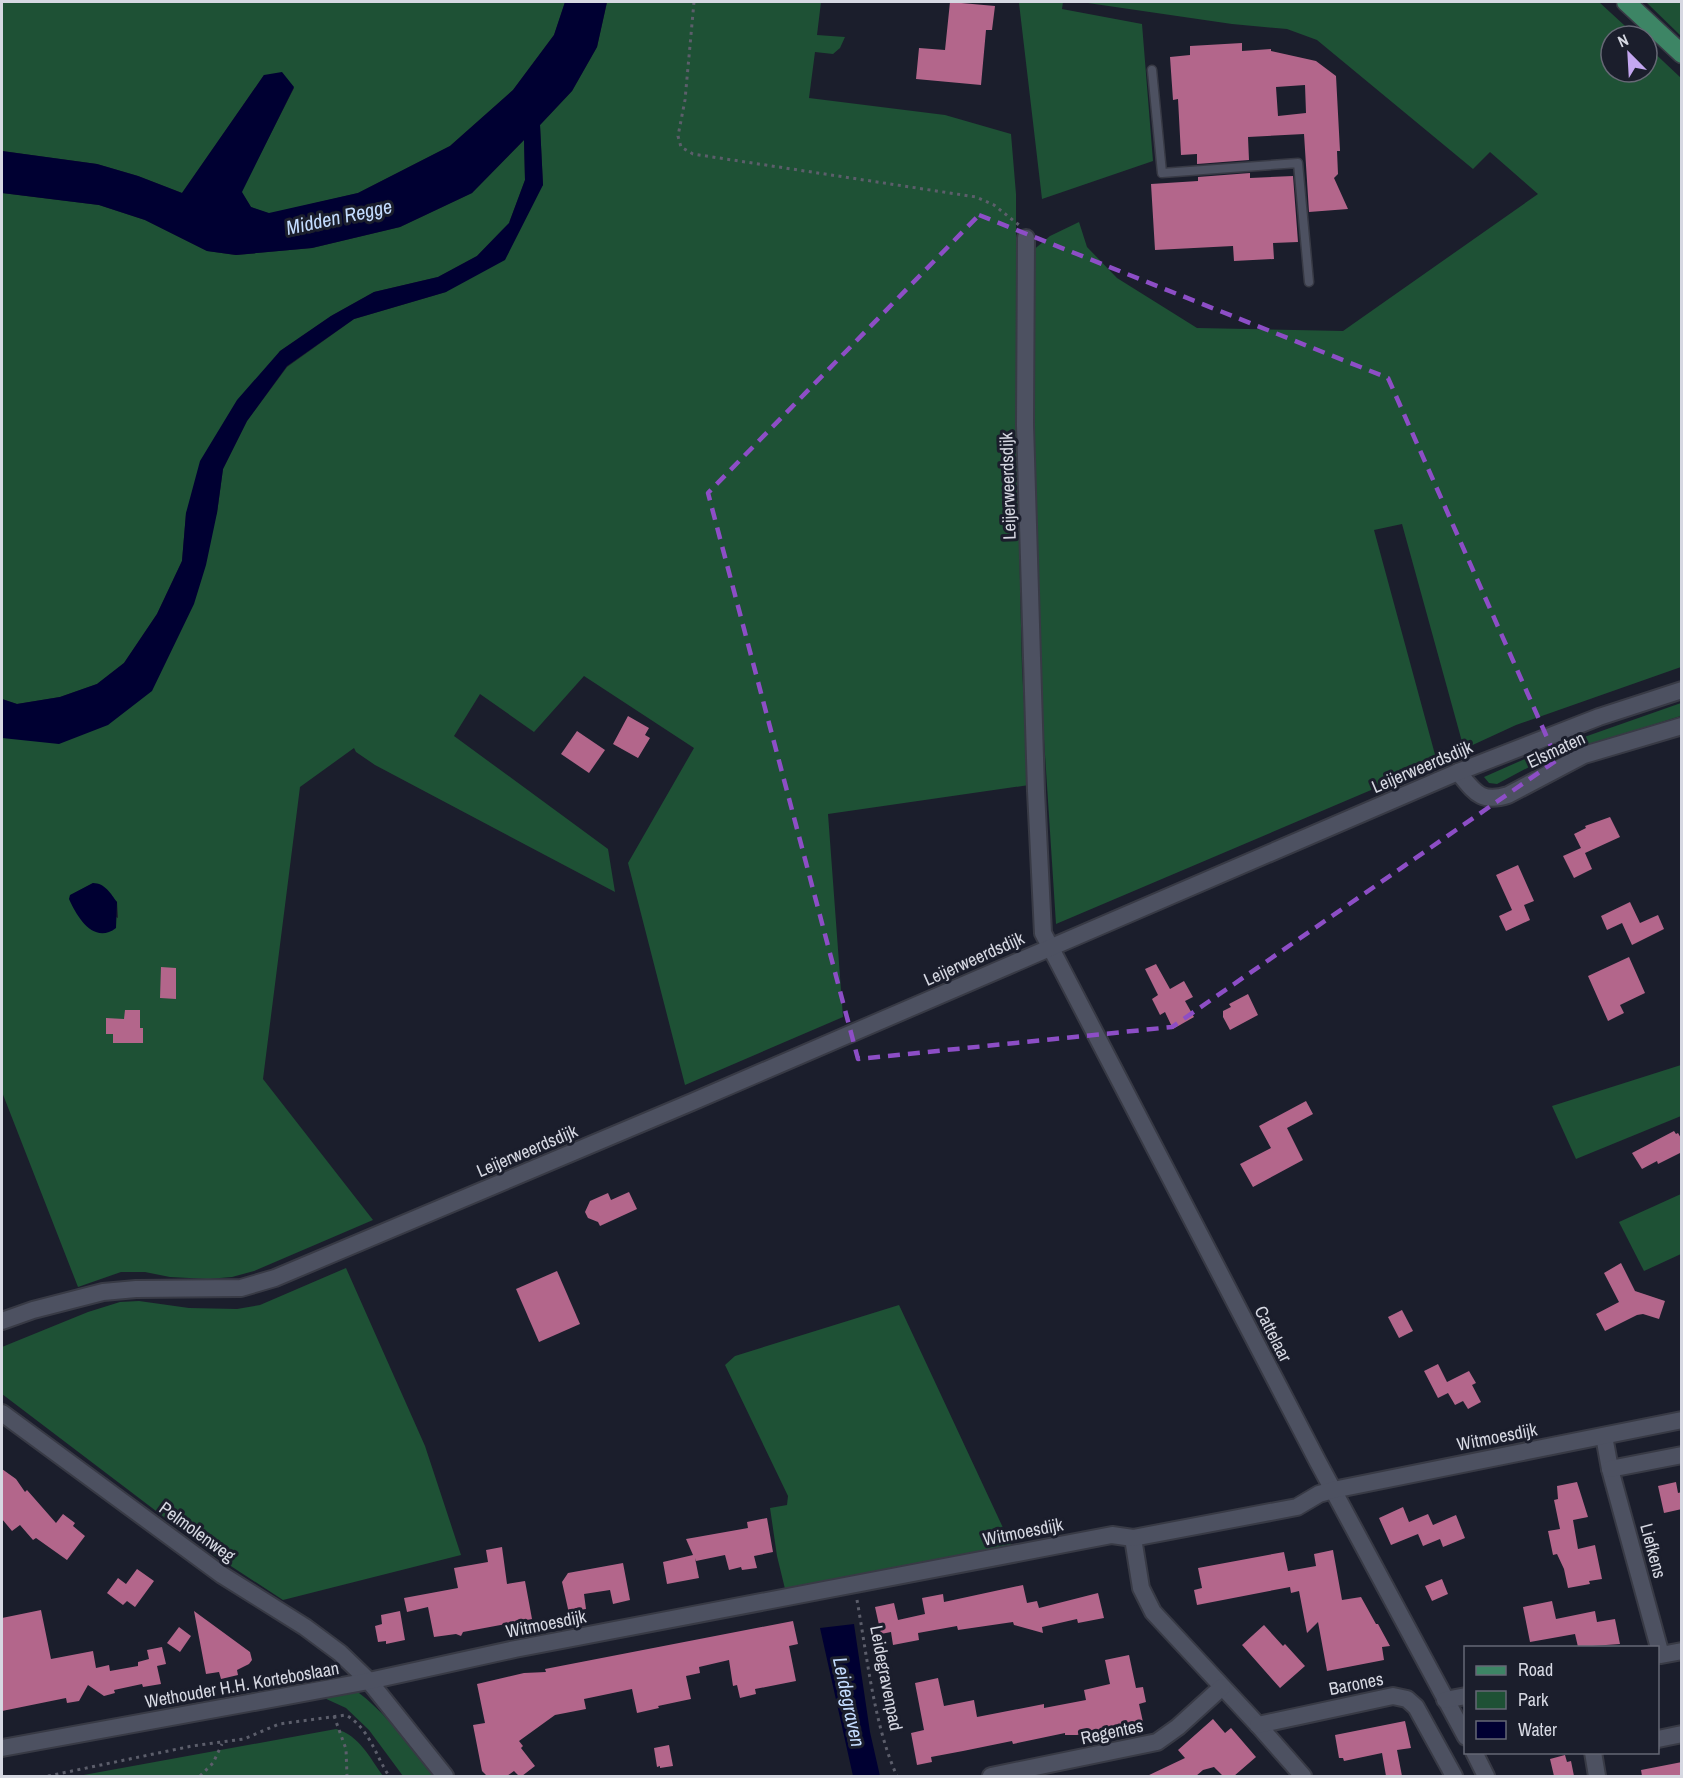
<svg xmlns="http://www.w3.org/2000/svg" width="1683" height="1778" font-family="'Archivo Narrow',sans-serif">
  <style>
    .green { fill: #1e5135; fill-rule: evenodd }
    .water { fill: #000032 }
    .building { fill: #b3668b; fill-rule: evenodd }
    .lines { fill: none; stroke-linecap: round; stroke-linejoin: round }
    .service-casing { stroke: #383a45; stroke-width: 11 }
    .minor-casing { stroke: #383a45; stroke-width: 20 }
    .primary-casing { stroke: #383a45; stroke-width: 21 }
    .path { stroke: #5c5e6b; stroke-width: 3; stroke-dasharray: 3 4.5; stroke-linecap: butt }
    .service { stroke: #4d5161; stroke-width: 8 }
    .minor { stroke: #4d5161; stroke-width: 16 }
    .primary { stroke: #3d8565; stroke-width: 18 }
    .marked { fill: none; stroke: #8d4ec6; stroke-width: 4.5; stroke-dasharray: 12 8; stroke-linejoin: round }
    .labels { text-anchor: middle; stroke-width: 6; stroke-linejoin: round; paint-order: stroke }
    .street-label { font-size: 18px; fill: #d6d8e2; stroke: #1b1e2c }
    .water-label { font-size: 20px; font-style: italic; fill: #c4dcff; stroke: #1b1e2c }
  </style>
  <rect width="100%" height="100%" fill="#1b1e2c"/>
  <g class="green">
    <path d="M2,2H565L554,35L513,90L450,146L358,193L269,214L251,207L241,192L294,88L264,75L182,193L138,176L97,164L2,151Z"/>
    <path d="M607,2H821L817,35L845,37L840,48L833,54L815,52L809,98L945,115L1011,134L1016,194V404L1022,669L1029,785L828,814L843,1017L685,1085L628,863L694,748L584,676L534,732L480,694L454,736L608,849L615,892L375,765L356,752L354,748L300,787L263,1079L373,1220L254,1271L232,1277L208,1279L170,1277L145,1272H121L78,1287L2,1092V738L108,724L217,513L223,469L247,421L287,367L354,319L446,292L543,185L540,125L572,91L597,47ZM93,883L117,902L118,918L71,895Z"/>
    <path d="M1008,2H1063L1062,9L1142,24L1153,161L1042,199L1019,3Z"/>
    <path d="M1081,2H1599L1636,36H1611V72H1647V46L1681,78V667L1516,725L1464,749L1402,524L1374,530L1437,762L1056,924L1039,662L1031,398V252L1050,236L1079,222L1087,247L1117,278L1197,328L1343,331L1538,194L1490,152L1473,169L1317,40L1287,29L1232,24Z"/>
    <path d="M1646,2H1681V36Z"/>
    <path d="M524,140L525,180L509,223L477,256L438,277L374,292L331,316L280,351L186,513L182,561L157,614L124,663L97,684L60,697L17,704L2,699V193L99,205L145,220L207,251L236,255L312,248L400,227L472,193Z"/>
    <path d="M1681,703V716L1546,758L1497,784L1489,783L1484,777L1536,754Z"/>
    <path d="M1681,1065V1116L1576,1159L1552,1106Z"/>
    <path d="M1681,1194V1254L1644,1271L1619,1222Z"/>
    <path d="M346,1268L425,1446L461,1555L283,1600L214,1555L2,1394V1347L88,1312L120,1302L139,1301L189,1308L237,1309L260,1305Z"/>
    <path d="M899,1305L1012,1547L786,1593L777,1556L770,1508L787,1505L788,1496L725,1365L735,1356Z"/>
    <path d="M355,1690C387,1713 409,1746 433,1776H403L369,1730L346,1708L322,1697Z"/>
    <path d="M336,1729C359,1735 370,1758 383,1776H78Z"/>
  </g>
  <g class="water">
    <path d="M565,2H607L597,47L572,91L540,125L543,185L505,260L446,292L354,319L287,366L247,421L223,469L217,513L206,565L194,604L152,691L108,725L59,744L2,738V699L17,704L60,697L97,684L124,663L157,614L182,561L186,513L200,461L237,400L280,351L331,316L374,292L438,277L477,256L509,223L525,180L524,140L472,193L400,227L312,248L236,255L207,251L145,220L99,205L2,193V151L97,164L138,176L182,193L264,75L282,72L294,87L242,192L251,207L269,213L358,193L450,146L513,90L554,35Z"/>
    <path d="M93,883C105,883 111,894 117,902L116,928C94,945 77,917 69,899L70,895Z"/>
    <path d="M854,1624L870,1732L880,1776H853L820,1628Z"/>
  </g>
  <g class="building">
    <path d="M950,2L995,6L992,30H986L981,85L916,79L919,48L945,50Z"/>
    <path d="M1242,43V51L1271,49V51L1316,61L1336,76L1340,151H1337L1338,174L1334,178L1348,209L1309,212L1304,134L1248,137L1249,160L1197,164V154L1181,155L1178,99L1173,100L1170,57L1190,55V46ZM1305,85L1306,113L1278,116L1276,87Z"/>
    <path d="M1250,173V178L1293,176L1298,242L1273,243L1274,259L1234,261L1233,246L1155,250L1151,184L1198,181V177Z"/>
    <path d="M628,716L649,728L645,735L650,738L638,758L613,744Z"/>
    <path d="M577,731L605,750L589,773L561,754Z"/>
    <path d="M1610,817L1620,837L1585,853L1592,869L1574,878L1563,856L1581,848L1574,834L1586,828L1585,826Z"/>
    <path d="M1518,865L1534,901L1524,905L1530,920L1506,931L1499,916L1512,910L1496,875Z"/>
    <path d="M1630,902L1640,923L1658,915L1664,929L1632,945L1622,923L1607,930L1601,916Z"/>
    <path d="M1629,957L1645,993L1620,1005L1624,1013L1608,1021L1588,976Z"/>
    <path d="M1156,964L1170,989L1184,981L1193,997L1185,1001L1194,1017L1173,1029L1165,1012L1160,1015L1152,999L1158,995L1145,969Z"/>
    <path d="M161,967L176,968V999L160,998Z"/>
    <path d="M1248,994L1258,1015L1230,1030L1223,1017V1011L1231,1007L1229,1004Z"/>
    <path d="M125,1010H140V1028H143V1043H113V1034H106V1018L124,1019Z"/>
    <path d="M1306,1101L1313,1114L1287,1128L1303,1160L1253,1187L1240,1164L1271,1148L1259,1126Z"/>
    <path d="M1674,1131L1676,1134L1678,1133L1682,1140V1152L1658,1164L1657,1161L1642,1169L1632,1153Z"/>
    <path d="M629,1192L637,1209L600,1226L598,1222L588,1218L585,1212L590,1201L608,1193L611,1200Z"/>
    <path d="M1621,1263L1635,1291L1665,1301L1659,1319L1643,1314L1637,1315L1605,1331L1596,1314L1619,1302L1604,1273Z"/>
    <path d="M557,1271L580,1324L539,1342L516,1289Z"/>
    <path d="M1402,1310L1413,1331L1399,1338L1388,1317Z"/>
    <path d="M1438,1364L1447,1382L1469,1371L1476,1383L1472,1385L1481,1402L1468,1409L1463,1401L1455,1405L1448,1393L1438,1398L1424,1371Z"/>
    <path d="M2,1469L16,1479L25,1492L27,1490L56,1523L63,1514L75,1523L73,1526L85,1536L67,1560L36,1538L33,1540L20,1525L12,1531L2,1519Z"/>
    <path d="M1577,1482L1588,1517L1573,1520L1578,1549L1595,1545L1602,1579L1589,1581L1590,1584L1568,1588L1564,1569L1557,1554L1553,1555L1548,1531L1560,1529L1554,1500L1558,1499L1557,1486Z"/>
    <path d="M1676,1482L1678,1493L1682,1492V1509L1664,1513L1658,1486Z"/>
    <path d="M1403,1507L1409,1522L1428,1514L1433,1525L1456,1515L1465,1538L1443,1547L1440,1539L1423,1546L1418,1534L1391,1545L1379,1518Z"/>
    <path d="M767,1518L773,1552L754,1556L757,1568L742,1570L741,1567L729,1570L725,1555L696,1561L695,1558L699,1578L667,1584L663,1562L693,1555L686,1539L748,1528L747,1522Z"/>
    <path d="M502,1547L507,1584L525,1581L532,1619L463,1632L461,1636L456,1634L434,1637L428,1607L407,1612L404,1598L458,1588L454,1568L488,1562L486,1550Z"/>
    <path d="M1333,1550L1342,1600L1361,1597L1376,1624H1378L1390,1646L1382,1647L1384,1660L1327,1671L1318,1622L1307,1633L1299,1591L1291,1593L1290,1587L1197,1605L1194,1590L1202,1588L1198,1568L1284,1552L1288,1571L1316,1566L1314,1554Z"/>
    <path d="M623,1563L630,1600L613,1604L610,1590L584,1594L586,1609L579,1610L572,1627L562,1582L568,1573Z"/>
    <path d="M137,1569L154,1581L135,1607L127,1601L123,1605L107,1593L118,1578L126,1584Z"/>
    <path d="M1442,1579L1448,1594L1432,1601L1425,1586Z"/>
    <path d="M1023,1585L1027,1603L1037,1601L1039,1608L1098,1593L1104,1618L1078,1623L1077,1619L1042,1627L1043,1633L1014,1625L1013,1622L958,1630L957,1626L918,1633L919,1640L893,1645L891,1632L881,1634L875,1607L894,1603L898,1620L925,1614L922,1598L943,1594L944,1602Z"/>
    <path d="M1552,1601L1556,1619L1595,1611L1597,1622L1615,1619L1620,1644L1578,1647L1575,1634L1530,1642L1523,1607Z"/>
    <path d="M41,1610L51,1659L93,1651L96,1668L109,1665L110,1671L138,1666V1662L149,1659L147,1650L162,1647L166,1664L157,1666L161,1684L143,1687L142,1684L114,1690L115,1693L104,1696L88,1685L79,1701L67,1703L66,1698L2,1711V1618Z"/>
    <path d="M194,1611L250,1652L252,1660L249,1664L237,1670L238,1675L221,1679L219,1672L206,1674Z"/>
    <path d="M400,1611L405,1640L386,1644V1641L378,1642L375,1626L382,1624L381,1615Z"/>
    <path d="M793,1621L798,1644L789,1646L796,1681L755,1689L756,1694L740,1698L737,1685L733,1686L729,1660L699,1667L700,1673L686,1676L691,1699L658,1706L659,1708L637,1713L632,1689L584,1699L586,1709L555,1715L519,1741L523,1746L521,1748L535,1766L522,1776H519L514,1771L507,1776H487L482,1771L473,1725L485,1723L477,1684L524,1673L546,1672L545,1669Z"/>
    <path d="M1264,1625L1283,1646L1285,1644L1305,1666L1280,1688L1242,1645Z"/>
    <path d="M179,1627L191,1636L180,1652L167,1643Z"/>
    <path d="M1129,1655L1136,1688L1143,1687L1146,1702L1139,1704L1143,1722L1077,1735H1065V1733L1013,1744L1012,1741L963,1751L931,1757L932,1762L917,1765L911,1733L924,1730L915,1683L938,1678L944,1706L974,1700L977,1717L1044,1704V1708L1086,1700L1084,1690L1110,1684L1105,1660Z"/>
    <path d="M1213,1719L1225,1733L1231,1728L1256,1757L1234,1776H1223L1214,1767L1203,1770L1196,1776H1147L1185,1758L1178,1750Z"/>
    <path d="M1405,1721L1411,1748L1397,1750L1402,1776H1386L1382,1753L1344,1761L1343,1758H1339L1335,1735Z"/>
    <path d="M669,1745L673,1766L660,1768V1766L657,1767L654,1748Z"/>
    <path d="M1565,1755L1567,1762L1571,1761L1574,1776H1554L1550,1759Z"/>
    <path d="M1682,1762V1776H1642L1641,1770Z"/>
  </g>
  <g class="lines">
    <g class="service-casing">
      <path id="service" d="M1152,70L1162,173L1298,163L1309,282"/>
    </g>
    <g class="minor-casing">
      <g id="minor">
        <path d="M1026,238L1025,425L1036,791L1043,933L1318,1462L1466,1737"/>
        <path d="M1458,772C1474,791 1480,804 1508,795L1584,755L1682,726"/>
        <path d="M2,1321L33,1310L103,1292L136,1289L241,1288L275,1278L692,1102L1458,772L1599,717L1682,690"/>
        <path d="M2,1413L222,1575L305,1627L340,1653L369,1681L445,1776"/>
        <path d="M1604,1436L1610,1469L1661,1655L1682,1651"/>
        <path d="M1610,1469L1682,1455"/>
        <path d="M1133,1538L1141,1588L1153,1612L1258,1725L1303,1776"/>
        <path d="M1445,1700L1466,1696"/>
        <path d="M1258,1725L1393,1696L1407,1699L1416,1707L1454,1776"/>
        <path d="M1658,1739L1682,1734"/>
        <path d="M2,1748L369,1681L515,1649L1112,1535L1133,1538L1297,1507L1319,1494L1333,1490L1682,1420"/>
        <path d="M1474,1752L1486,1776"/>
        <path d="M1593,1752L1597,1776"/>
        <path d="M991,1776L1157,1742L1178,1727L1222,1687"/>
      </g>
    </g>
    <g class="primary-casing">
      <path id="primary" d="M1626,2L1682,54"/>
    </g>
    <g class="path">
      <path d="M694,2L685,100L678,136L681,147L693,154L976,197L994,205L1019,225"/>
      <path d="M857,1600C867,1655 874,1726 897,1776"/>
      <path d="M334,1716L346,1749L347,1776"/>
      <path d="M48,1776L192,1746L244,1739L279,1724L346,1715C370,1729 375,1755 389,1776"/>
      <path d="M200,1776L213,1763L222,1744"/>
    </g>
    <use href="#service" class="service"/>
    <use href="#minor" class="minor"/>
    <use href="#primary" class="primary"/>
  </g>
  <path class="marked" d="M979,215L1388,378L1557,760L1172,1027L858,1059L708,493Z"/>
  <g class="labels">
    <g class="street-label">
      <text transform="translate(1008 486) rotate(-92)" y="6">Leijerweerdsdijk</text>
      <text transform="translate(1556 750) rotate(-25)" y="6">Elsmaten</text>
      <text transform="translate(1422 767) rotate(-23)" y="6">Leijerweerdsdijk</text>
      <text transform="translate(974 959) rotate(-24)" y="6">Leijerweerdsdijk</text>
      <text transform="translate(527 1151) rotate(-23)" y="6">Leijerweerdsdijk</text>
      <text transform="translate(1273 1334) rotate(63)" y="6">Cattelaar</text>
      <text transform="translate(1497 1437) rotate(-11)" y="6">Witmoesdijk</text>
      <text transform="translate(197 1532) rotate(36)" y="6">Pelmolenweg</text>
      <text transform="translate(1023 1532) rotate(-11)" y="6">Witmoesdijk</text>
      <text transform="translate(1653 1551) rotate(75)" y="6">Liefkens</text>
      <text transform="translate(546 1624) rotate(-11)" y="6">Witmoesdijk</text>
      <text transform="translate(886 1678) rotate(79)" y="6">Leidegravenpad</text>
      <text transform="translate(1356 1684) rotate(-11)" y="6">Barones</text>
      <text transform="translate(242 1685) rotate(-10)" y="6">Wethouder H.H. Korteboslaan</text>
      <text transform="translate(1112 1732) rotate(-12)" y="6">Regentes</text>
    </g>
    <g class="water-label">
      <text transform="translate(339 217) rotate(-12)" y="7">Midden Regge</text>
      <text transform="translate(849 1702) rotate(78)" y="7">Leidegraven</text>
    </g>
  </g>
  <rect width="1683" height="1778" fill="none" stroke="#d6d8e2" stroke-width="6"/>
  <rect x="1464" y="1646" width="195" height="108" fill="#1b1e2c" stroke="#666875" stroke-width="1.5"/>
  <rect x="1476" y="1666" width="30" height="9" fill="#3d8565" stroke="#666875" stroke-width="1.5"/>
  <text x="1518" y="1676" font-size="18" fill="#d6d8e2">Road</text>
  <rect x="1476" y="1691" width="30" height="18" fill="#1e5135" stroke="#666875" stroke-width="1.5"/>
  <text x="1518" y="1706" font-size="18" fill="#d6d8e2">Park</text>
  <rect x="1476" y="1721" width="30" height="18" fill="#000032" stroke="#666875" stroke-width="1.5"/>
  <text x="1518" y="1736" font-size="18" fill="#d6d8e2">Water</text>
  <g transform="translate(1629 54) rotate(336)"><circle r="28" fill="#1b1e2c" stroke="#666875" stroke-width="1.5"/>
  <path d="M0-4.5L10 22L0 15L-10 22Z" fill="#c4a7f1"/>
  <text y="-9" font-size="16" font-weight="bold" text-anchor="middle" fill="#d6d8e2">N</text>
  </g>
</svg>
